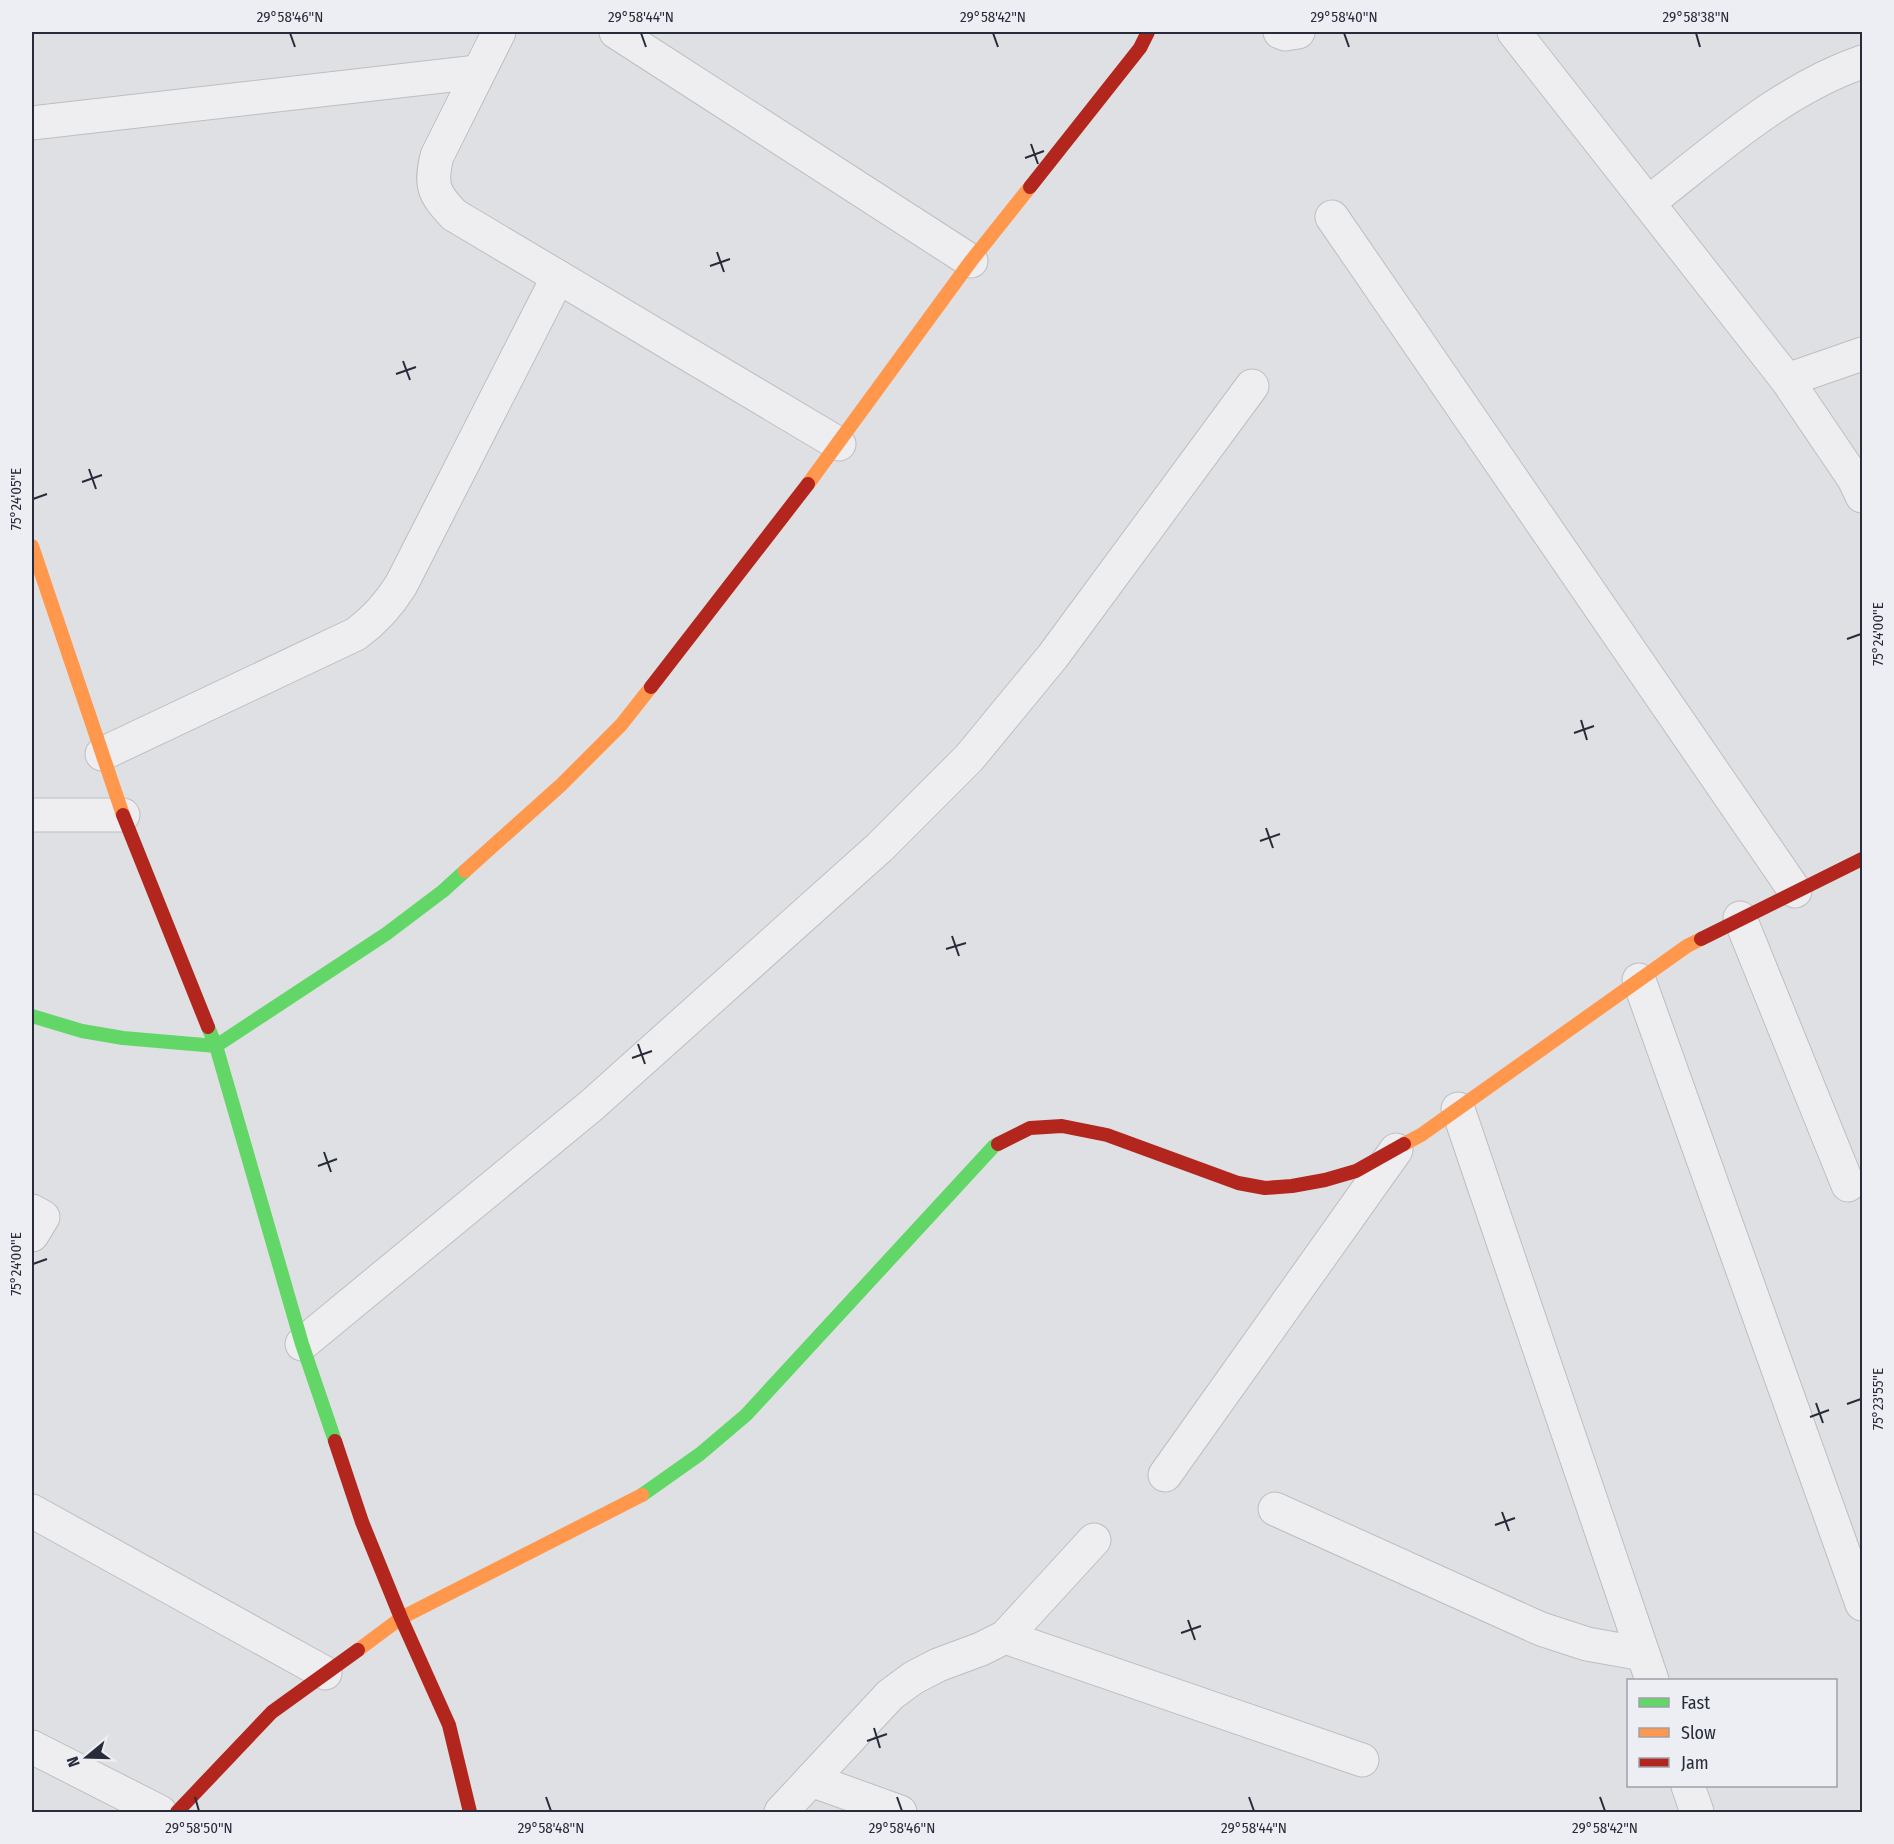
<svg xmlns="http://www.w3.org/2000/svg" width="1894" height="1844" font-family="'Fira Sans Condensed',sans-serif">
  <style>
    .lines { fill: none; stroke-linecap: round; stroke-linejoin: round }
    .street-casing { stroke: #bdbec1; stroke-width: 35 }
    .street { stroke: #eeeef0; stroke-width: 33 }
    .fast { stroke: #63d668; stroke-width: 14 }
    .slow { stroke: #ff974d; stroke-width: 14 }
    .jam { stroke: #b3261e; stroke-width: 14 }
    .ticks { fill: none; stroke: #282c3a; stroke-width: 2 }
    .neatline { fill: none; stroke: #282c3a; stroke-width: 2 }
    .ticks-label { font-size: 15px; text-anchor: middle; fill: #282c3a }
  </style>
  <rect width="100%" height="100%" fill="#dfe0e3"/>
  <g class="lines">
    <g class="street-casing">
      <g id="street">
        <path d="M499,32L437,156C430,185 433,193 454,215L839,444"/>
        <path d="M616,32L971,261"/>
        <path d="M1280,32L1285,34L1298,32"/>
        <path d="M1514,32L1787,380L1854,479L1862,496"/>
        <path d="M32,123L477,72"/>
        <path d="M1648,203C1715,151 1781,90 1862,62"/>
        <path d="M1332,217L1795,891"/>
        <path d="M1787,380L1862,354"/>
        <path d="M102,754L356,634C375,620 388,606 401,585L558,277"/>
        <path d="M32,815H123"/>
        <path d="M1740,918L1848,1185"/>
        <path d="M1639,980L1862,1604"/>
        <path d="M1458,1109L1652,1680"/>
        <path d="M32,1211L43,1217L32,1235"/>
        <path d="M302,1344L592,1105L880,847L969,758L1053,656L1252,386"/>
        <path d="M1165,1475L1396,1150"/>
        <path d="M1275,1509L1541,1629L1587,1644L1643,1654"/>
        <path d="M32,1511L325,1673"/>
        <path d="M1005,1637L1362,1760"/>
        <path d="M32,1747L160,1812"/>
        <path d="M811,1780L900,1812"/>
        <path d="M1688,1786L1697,1812"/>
        <path d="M781,1812L890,1695L913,1678L938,1665L981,1649L1005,1637L1094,1540"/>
      </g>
    </g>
    <use href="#street" class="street"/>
    <g class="fast">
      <path d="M32,1016L82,1031L123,1038L216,1046L386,934L443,891L465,871"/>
      <path d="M208,1027L216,1046L302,1344L335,1441"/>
      <path d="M642,1495L700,1454L746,1415L994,1146L998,1144"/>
    </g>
    <g class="slow">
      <path d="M808,484L971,261L1030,187"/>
      <path d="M32,546L123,815"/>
      <path d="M465,871L561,785L621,725L651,687"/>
      <path d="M1404,1144L1421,1135L1687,946L1701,939"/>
      <path d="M358,1650L401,1618L642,1495"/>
    </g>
    <g class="jam">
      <path d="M1030,187L1140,48L1148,32"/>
      <path d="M651,687L808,484"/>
      <path d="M123,815L208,1027"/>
      <path d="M1701,939L1862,859"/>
      <path d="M998,1144L1030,1128L1062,1126L1107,1135L1238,1183L1265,1188L1292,1186L1325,1180L1356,1171L1404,1144"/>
      <path d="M335,1441L362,1522L401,1618L449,1725L470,1812"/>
      <path d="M177,1812L272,1712L358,1650"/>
    </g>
  </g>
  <path class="ticks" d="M290,33L295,47M641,33L646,47M993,33L998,47M1344,33L1349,47M1696,33L1700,47M1031,144L1038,164M1025,158L1044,151M717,252L724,272M710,266L730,259M403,361L410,380M396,374L416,367M89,469L96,489M82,482L102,475M33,499L47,494M1847,639L1861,634M1581,720L1587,740M1574,733L1594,726M1266,828L1273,848M1260,841L1280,834M952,936L959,956M946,949L966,943M638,1044L645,1064M632,1058L652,1051M324,1152L331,1172M318,1166L337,1159M33,1264L47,1259M1816,1403L1823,1423M1847,1404L1861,1399M1810,1417L1829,1410M1502,1512L1509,1531M1495,1525L1515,1518M1188,1620L1195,1640M1181,1633L1201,1626M874,1728L880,1748M867,1741L887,1734M195,1797L199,1811M546,1797L551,1811M897,1797L902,1811M1249,1797L1254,1811M1600,1797L1605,1811"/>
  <rect width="1894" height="1844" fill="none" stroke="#eceef3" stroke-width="66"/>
  <rect x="1627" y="1679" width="210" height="108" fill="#eceef3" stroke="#9ea0a9" stroke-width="1.5"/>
  <rect x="1639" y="1698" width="30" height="9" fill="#63d668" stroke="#9ea0a9" stroke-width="1.5"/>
  <text x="1681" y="1709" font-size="18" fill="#282c3a">Fast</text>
  <rect x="1639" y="1728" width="30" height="9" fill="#ff974d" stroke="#9ea0a9" stroke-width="1.5"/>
  <text x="1681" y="1739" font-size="18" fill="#282c3a">Slow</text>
  <rect x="1639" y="1758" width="30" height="9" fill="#b3261e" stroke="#9ea0a9" stroke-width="1.5"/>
  <text x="1681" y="1769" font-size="18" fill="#282c3a">Jam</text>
  <g transform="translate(87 1757) rotate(251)" stroke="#eceef3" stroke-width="4.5" paint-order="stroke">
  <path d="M0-4.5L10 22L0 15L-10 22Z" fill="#282c3a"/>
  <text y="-9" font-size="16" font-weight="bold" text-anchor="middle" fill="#282c3a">N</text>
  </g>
  <rect x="33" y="33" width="1828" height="1778" class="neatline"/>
  <g class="ticks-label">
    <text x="290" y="22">29°58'46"N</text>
    <text x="641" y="22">29°58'44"N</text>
    <text x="993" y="22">29°58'42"N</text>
    <text x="1344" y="22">29°58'40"N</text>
    <text x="1696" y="22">29°58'38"N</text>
    <text transform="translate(16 499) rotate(-90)" y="5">75°24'05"E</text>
    <text transform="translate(1878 634) rotate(-90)" y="5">75°24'00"E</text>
    <text transform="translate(16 1264) rotate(-90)" y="5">75°24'00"E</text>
    <text transform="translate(1878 1399) rotate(-90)" y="5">75°23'55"E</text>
    <text x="199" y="1833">29°58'50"N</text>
    <text x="551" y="1833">29°58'48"N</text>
    <text x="902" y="1833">29°58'46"N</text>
    <text x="1254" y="1833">29°58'44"N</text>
    <text x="1605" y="1833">29°58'42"N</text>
  </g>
</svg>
